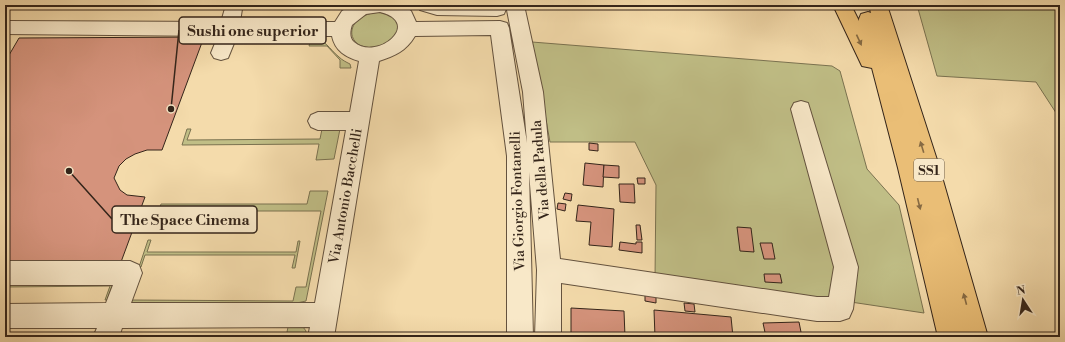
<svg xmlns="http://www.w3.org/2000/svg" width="1065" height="342" font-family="'Libre Bodoni',serif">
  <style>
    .green { fill: #c0be86; stroke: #7a7250 }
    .building { fill: #d5937c; stroke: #34251a }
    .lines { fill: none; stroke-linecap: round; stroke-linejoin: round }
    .minor-casing { stroke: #64523e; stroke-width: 2 }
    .highway-casing { stroke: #34251a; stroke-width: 2 }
    .minor { fill: #f8e8c8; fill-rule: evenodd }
    .highway { fill: #eabe76; fill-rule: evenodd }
    .oneway { fill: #866a43 }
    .labels { text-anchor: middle; stroke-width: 3; stroke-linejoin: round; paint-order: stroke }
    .shield { fill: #f8e8c8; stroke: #6f604e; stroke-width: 1 }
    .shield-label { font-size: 13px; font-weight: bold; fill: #34251a }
    .street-label { font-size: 14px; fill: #34251a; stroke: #f8e8c8 }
    .leader { fill: none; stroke: #34251a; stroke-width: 1.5 }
    .callout-dot { fill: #34251a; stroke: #f8e8c8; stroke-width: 1.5 }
    .callout { fill: #f8e8c8; stroke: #34251a; stroke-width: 1.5 }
    .callout-label { font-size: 15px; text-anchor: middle; font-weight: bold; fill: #34251a }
  </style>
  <rect width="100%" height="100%" fill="#f4dbab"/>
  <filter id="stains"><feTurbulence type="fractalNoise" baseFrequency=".005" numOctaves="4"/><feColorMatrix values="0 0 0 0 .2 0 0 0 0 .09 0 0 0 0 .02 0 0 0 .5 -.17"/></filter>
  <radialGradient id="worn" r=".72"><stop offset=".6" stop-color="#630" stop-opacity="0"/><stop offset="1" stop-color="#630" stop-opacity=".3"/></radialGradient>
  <g class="green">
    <path d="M917,5H1060V119L1036,82L937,76Z"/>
    <path d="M378,12L390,15L398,22V32C395,35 392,41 388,44C385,45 381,45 379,46C347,55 339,17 378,12Z"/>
    <path d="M233,36H312L311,38C326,39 329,49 339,57C342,60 346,62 350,64L351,68H340V60L327,46H309L311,39H235Z"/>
    <path d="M532,42L832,66L840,71L867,169L899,205L924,313L824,298L655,278L656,185L635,142H550Z"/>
    <path d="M187,129H191L187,140L320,139L322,129H340L334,159L316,160L319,144L182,145Z"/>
    <path d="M310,191H328L306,301L292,304L126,303L130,300L293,301L296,287H306L321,211H161L157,221L155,222L161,204H307Z"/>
    <path d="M148,240H151L147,252H296L298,241H300L295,268H292L295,255H145L141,267H139Z"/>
    <path d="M115,277L107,300H105L110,286L5,287V284Z"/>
    <path d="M288,327H303L306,331L305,337H286Z"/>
  </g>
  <g class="building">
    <path d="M204,37L162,150H147L135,154L126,159L119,166L114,178L120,190L127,195L145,197L121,262L5,261V62L19,38Z"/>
    <path d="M589,143L598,144V151L589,150Z"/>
    <path d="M585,163L604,165L603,187L583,185Z"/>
    <path d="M604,165L619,166V178L603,177Z"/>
    <path d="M637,178H645V184H638Z"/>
    <path d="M619,184H634L635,203L620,202Z"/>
    <path d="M565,193L572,194L571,201L563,199Z"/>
    <path d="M558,203L566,204L565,211L557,209Z"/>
    <path d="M578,205L614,209L612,247L589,245L591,222L576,221Z"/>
    <path d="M636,225H640L642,240H637Z"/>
    <path d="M737,227L751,228L754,252L740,251Z"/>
    <path d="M620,242L636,244V242H642V253L619,250Z"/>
    <path d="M760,243H772L775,259H764Z"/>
    <path d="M764,274H780L782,283L765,282Z"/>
    <path d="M645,294L656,295V303L645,301Z"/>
    <path d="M684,303L694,304L695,312L685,311Z"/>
    <path d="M571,308L624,311L625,337H586L571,335Z"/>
    <path d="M654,310L731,317L733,337H655Z"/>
    <path d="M799,322L802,337H766L763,323Z"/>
  </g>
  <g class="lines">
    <g class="minor-casing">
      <g id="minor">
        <path d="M226,5H240L242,9L240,22H335L342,11L352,5H403L411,11L416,22L500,21L507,23L509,28L527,143L523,92L506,5H524L543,92L560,259L817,297H829L834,267L791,109L794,103L801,101L808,103L858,267L853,309L849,318L840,321H817L561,283V337H535L537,270L529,172L533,337H507V156L491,35L415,36C406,51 395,56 379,61L334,337H308L310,327L122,328L119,337H93L97,328H5V304L106,303L113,285H5V261H130L139,265L142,273L131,303H315L346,130H318L311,127L308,121L311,115L318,112H350L359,61C346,57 335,51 332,36H237L228,58L221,60L214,58L211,53L218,36L5,34V22L8,21L221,22ZM380,12C424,23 376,62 354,42C349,38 350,31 352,25L366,14Z"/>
        <path d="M417,5H504L506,9L504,14L497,16L437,15L420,10Z"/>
      </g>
    </g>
    <g class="highway-casing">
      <path id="highway" d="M833,5H851L859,21V19L861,14L868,12L871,13L869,5H887L938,163L988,337H938L898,168L872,68L862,66Z"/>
    </g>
    <use href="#minor" class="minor"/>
    <use href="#highway" class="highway"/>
  </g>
  <defs><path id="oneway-solid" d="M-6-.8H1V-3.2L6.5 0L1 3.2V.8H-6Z"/></defs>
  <g class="oneway">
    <use href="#oneway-solid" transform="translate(859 40) rotate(65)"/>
    <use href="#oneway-solid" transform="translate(922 147) rotate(-107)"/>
    <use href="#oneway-solid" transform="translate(919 204) rotate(76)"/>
    <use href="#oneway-solid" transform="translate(965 299) rotate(-105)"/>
  </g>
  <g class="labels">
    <rect class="shield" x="914" y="159" width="30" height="22" rx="3"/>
    <g class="shield-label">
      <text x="929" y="175">SS1</text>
    </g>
    <g class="street-label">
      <text transform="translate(540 170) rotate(-95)" y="5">Via della Padula</text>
      <text transform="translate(345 196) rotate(-80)" y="5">Via Antonio Bacchelli</text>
      <text transform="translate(517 201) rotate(-92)" y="5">Via Giorgio Fontanelli</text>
    </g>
  </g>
  <path class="leader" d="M171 109L179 30M69 171L112 219"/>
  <g class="callout-dot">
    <circle cx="171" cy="109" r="4"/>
    <circle cx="69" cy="171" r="4"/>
  </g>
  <g class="callout">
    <rect x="179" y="17" width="147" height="27" rx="4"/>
    <rect x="112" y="206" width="145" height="27" rx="4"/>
  </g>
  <g class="callout-label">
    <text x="253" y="36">Sushi one superior</text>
    <text x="185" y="225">The Space Cinema</text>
  </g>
  <rect width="1065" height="342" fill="none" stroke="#f4dbab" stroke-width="20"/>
  <rect x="6" y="6" width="1053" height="330" fill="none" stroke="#34251a" stroke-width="2"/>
  <rect x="10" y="10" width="1045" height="322" fill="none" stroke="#34251a"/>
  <g transform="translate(1023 300) rotate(348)" stroke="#f8e8c8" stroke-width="3" paint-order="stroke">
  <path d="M0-3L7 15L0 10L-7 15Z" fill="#34251a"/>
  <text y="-6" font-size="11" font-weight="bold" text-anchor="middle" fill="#34251a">N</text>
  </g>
  <rect width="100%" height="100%" filter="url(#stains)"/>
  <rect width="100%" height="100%" fill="url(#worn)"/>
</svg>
